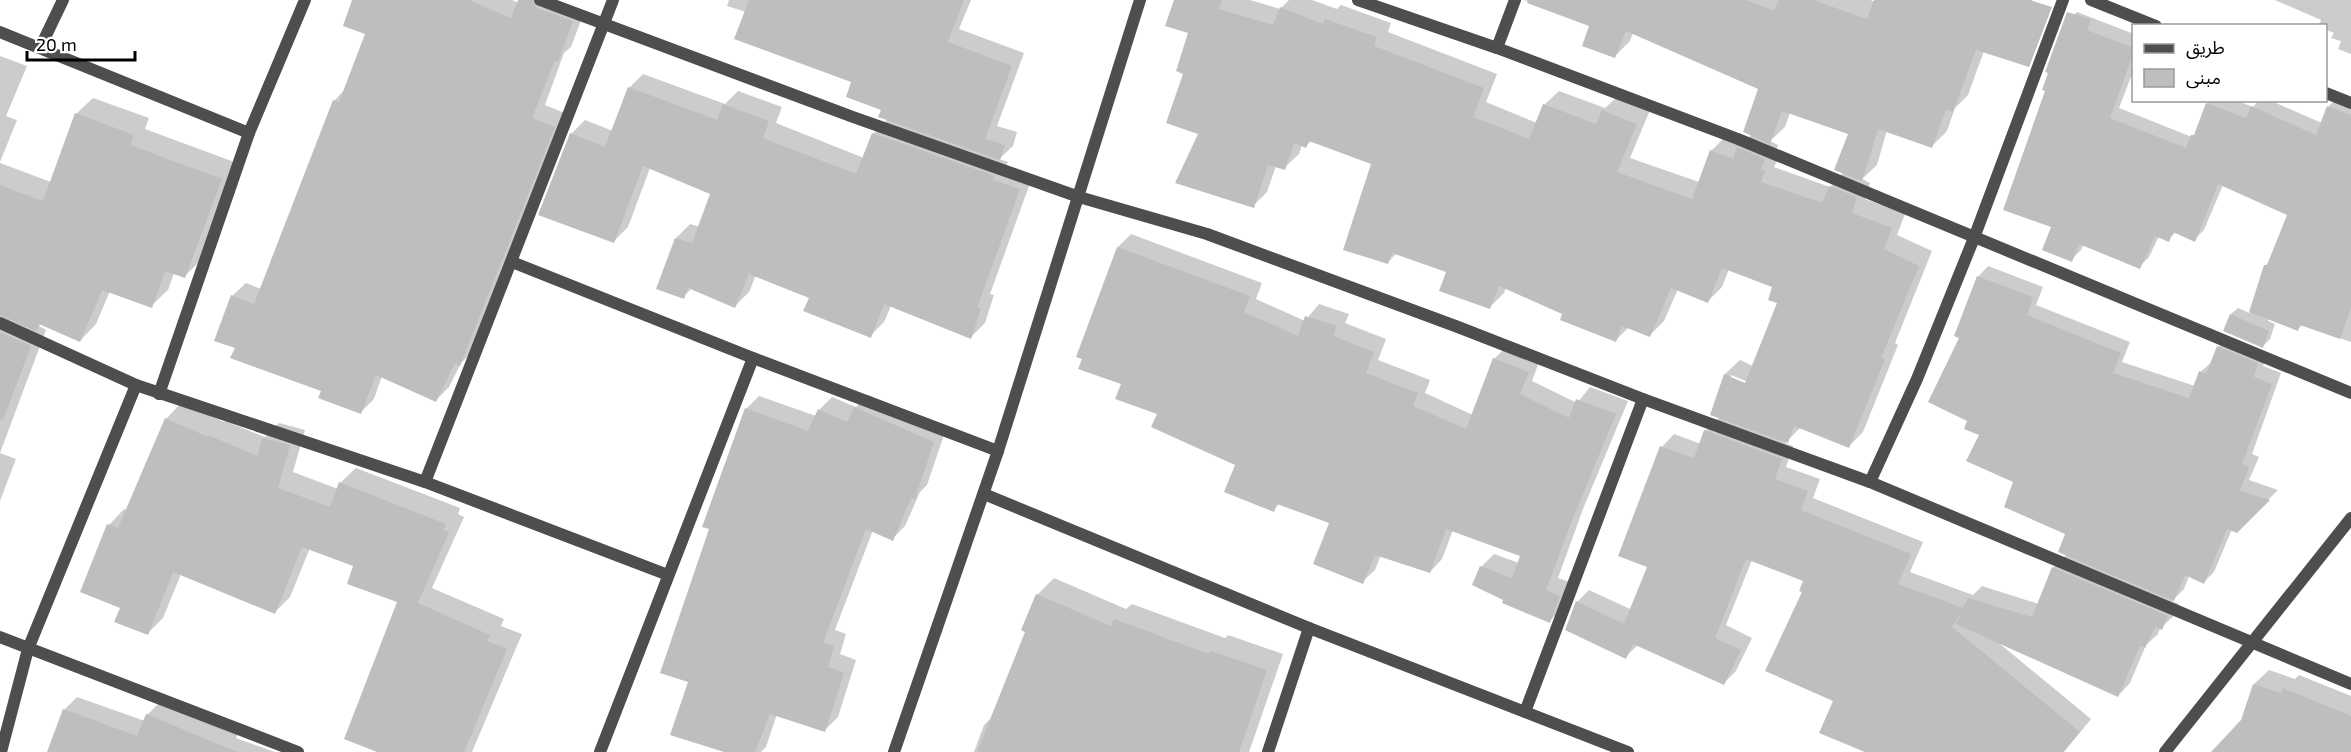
<svg xmlns="http://www.w3.org/2000/svg" width="2351" height="752" font-family="'Exo 2','Noto Sans Arabic',sans-serif">
  <style>
    .shadow { fill: #0003; fill-rule: evenodd }
    .building { fill: #bebebe }
    .lines { fill: none; stroke-linecap: round; stroke-linejoin: round }
    .street { stroke: #4e4e4e; stroke-width: 12 }
  </style>
  <rect width="100%" height="100%" fill="#fff"/>
  <g class="shadow">
    <path d="M354,0H512L519,3L522,0H552L583,15L571,47L564,53L545,105L567,114L473,351L461,363L449,387L436,400L382,376L374,399L361,412L323,390L237,347L232,296L246,283L261,289L334,101L345,89L367,33Z"/>
    <path d="M729,0H971L959,29L1024,53L997,126L1017,132L1013,146L999,159L1008,162L1006,166L1033,175L990,294L994,295L985,323L971,337L891,306L884,322L870,336L810,297L756,275L749,292L735,306L692,288L683,297L676,238L690,224L700,227L712,193L650,168L628,227L614,241L571,134L585,120L613,131L629,88L643,74L725,104L738,91L782,107L776,123L864,158L874,133L888,119L883,109L853,81L746,12L727,6Z"/>
    <path d="M1175,0H1250L1280,9L1289,0H1312L1337,9L1341,5L1391,23L1388,32L1497,74L1486,102L1537,123L1544,105L1559,91L1605,108L1617,97L1650,110L1630,158L1699,182L1711,151L1725,137L1743,143L1752,134L1760,88L1633,33L1630,41L1615,56L1591,25L1524,0H1871L1875,2L1876,0H2032L2017,41L1984,51L1968,95L1955,108L1947,131L1932,146L1887,130L1877,165L1862,179L1870,183L1865,199L1905,214L1897,235L1932,251L1895,343L1898,345L1863,432L1849,446L1801,427L1785,443L1793,446L1786,467L1820,479L1813,498L1923,542L1910,572L1973,595L1982,586L2039,604L2053,568L2067,554V533L2015,481L1969,420L1961,337L1978,277L1988,266L2043,287L2036,305L2130,342L2122,362L2195,386L2200,372L2212,362L2218,347L2229,337L2268,353L2263,366L2281,373L2252,454L2259,457L2249,480L2278,490L2237,531L2232,529L2214,572L2204,582L2189,576L2184,589L2172,601L2179,604L2174,616L2160,628L2158,634L2146,645L2130,683L2118,696L1999,643L2091,719L2064,752H1869L1835,701L1804,591L1805,580L1752,560L1726,625L1752,638L1736,671L1724,683L1638,645L1625,657L1577,602L1589,590L1630,609L1649,566L1662,447L1674,434L1701,444L1705,431L1720,417L1711,414L1725,374L1740,360L1753,366L1779,302L1774,286L1729,269L1722,287L1708,301L1678,289L1664,321L1650,335L1629,327L1615,341L1564,314L1506,287L1504,293L1489,308L1448,271L1397,253L1388,262L1373,163L1312,140L1305,147L1302,145L1299,154L1284,168L1276,166L1267,192L1253,206L1200,133L1185,73L1190,32ZM1790,113L1850,133L1844,172L1830,187L1774,167L1779,156L1775,155L1778,145L1770,141L1785,127ZM1731,375L1753,384L1751,387L1731,378Z"/>
    <path d="M2275,0H2351V54L2338,49L2341,41L2331,38L2334,33L2326,30V26H2319L2321,20Z"/>
    <path d="M2077,12L2134,34V69L2119,108L2192,137L2197,131L2207,104L2211,100H2235L2253,107L2259,100H2269L2322,123L2328,107L2338,97L2351,102V342L2302,325L2298,329L2269,318L2268,321L2275,324L2270,339L2263,346L2225,330L2231,314L2238,308L2250,313L2266,265L2271,260L2289,214L2223,185L2204,230L2194,240L2176,232L2168,240L2159,236L2149,257L2139,267L2084,244L2081,250L2071,260L2053,226L2047,90L2067,22Z"/>
    <path d="M0,56L27,66L6,116L17,120L0,162Z"/>
    <path d="M93,98L149,118L145,129L237,163L201,260L184,277L174,273L168,290L151,306L110,291L96,324L80,341L41,324L39,326L46,330L0,453L16,459L0,501V163L51,182L76,114Z"/>
    <path d="M1131,234L1262,283L1256,299L1305,321L1319,304L1349,314L1345,323L1386,339L1378,360L1430,380L1425,393L1473,415L1494,359L1507,346L1540,359L1532,381L1577,403L1590,387L1628,401L1583,509L1558,578L1572,583L1562,608L1550,621L1505,599L1481,567L1494,554L1519,563L1522,555L1453,530L1442,559L1430,572L1381,555L1375,570L1362,582L1331,522L1280,503L1273,510L1237,464L1159,413L1123,383L1078,356L1118,247Z"/>
    <path d="M868,395L946,429L927,485L920,492L905,526L892,539L873,530L835,630L846,634L840,654L856,660L838,717L825,730L777,714L766,747L761,752H729L689,681L710,528L746,409L759,396L816,416L819,410L832,397L856,407Z"/>
    <path d="M181,403L224,422L225,421L265,437L279,423L305,430L293,472L338,489L340,483L356,468L460,508L458,514L464,517L432,588L504,619L501,626L522,634L472,752H382L399,601L355,565L310,548L290,597L275,612L181,574L163,618L148,633L122,607L82,591L109,525L124,509L127,510L166,419Z"/>
    <path d="M1054,578L1126,609L1132,604L1225,638L1228,635L1283,654L1249,752H974L984,725L992,717L1027,631L1037,595Z"/>
    <path d="M2269,670L2295,679L2299,675L2351,696V752H2213L2243,720L2254,684Z"/>
    <path d="M77,697L145,721L147,715L160,702L238,733L236,738L275,752H49L64,710Z"/>
  </g>
  <g class="building">
    <path d="M352,0H469L511,18L518,0H532L537,8L573,21L558,62L555,60L532,118L555,127L460,366L455,363L436,402L376,375L361,414L318,398L321,391L230,358L235,348L214,341L231,295L254,304L333,100L339,102L365,34L343,26Z"/>
    <path d="M749,0H964L948,42L1012,66L985,139L1005,145L1000,160L878,117L881,110L846,97L851,82L734,39Z"/>
    <path d="M1174,0H1222L1219,9L1273,25L1280,7L1323,24L1325,19L1377,37L1374,46L1484,88L1473,117L1529,139L1543,104L1596,124L1602,110L1637,124L1617,172L1692,199L1710,150L1733,159L1737,147L1765,159L1761,169L1765,171L1761,182L1822,203L1829,186L1857,197L1852,213L1892,228L1884,249L1919,266L1881,358L1885,359L1849,448L1794,426L1788,443L1710,415L1724,374L1745,383L1777,303L1768,300L1772,287L1722,268L1708,303L1671,288L1650,337L1622,326L1616,342L1560,320L1562,314L1499,286L1490,309L1439,291L1446,272L1392,253L1388,264L1343,250L1371,164L1309,141L1306,148L1294,143L1285,170L1268,165L1254,208L1175,183L1198,134L1166,123L1183,74L1176,71L1188,33L1165,26Z"/>
    <path d="M1528,0H1746L1774,11L1779,0H1813L1867,19L1874,0H2030L2052,7L2029,67L1976,50L1953,112L1946,109L1932,148L1878,129L1862,181L1834,170L1848,134L1782,111L1770,144L1743,132L1758,89L1626,31L1615,58L1582,46L1589,26L1527,3Z"/>
    <path d="M2067,12L2091,19L2087,30L2133,48V54L2110,118L2186,148L2191,135H2194L2206,103L2246,118L2251,106L2316,135L2327,106L2351,115V308L2340,339L2300,325L2298,331L2249,312L2264,265H2267L2287,215L2218,184L2195,242L2173,232L2169,242L2155,236L2140,269L2079,244L2072,262L2042,250L2051,227L2003,210L2045,91L2042,90L2048,73L2045,72Z"/>
    <path d="M628,87L717,120L723,104L769,121L763,138L856,174L872,133L995,176L993,180L1020,189L977,308L981,309L971,339L884,304L871,338L803,311L809,298L749,274L735,308L688,288L684,299L656,289L675,238L692,243L710,194L643,166L614,243L538,215L570,133L605,147Z"/>
    <path d="M75,113L134,135L130,145L222,179L185,278L165,271L152,308L102,290L80,342L39,324L36,331L0,315V185L43,201Z"/>
    <path d="M1117,247L1250,296L1244,312L1298,336L1305,316L1337,326L1333,336L1374,352L1366,373L1418,393L1413,406L1466,429L1493,358L1529,372L1520,394L1569,418L1576,399L1616,414L1571,523L1546,590L1560,596L1550,623L1502,603L1503,600L1472,585L1480,566L1512,578L1520,556L1446,529L1430,573L1375,555L1363,584L1313,564L1329,523L1277,504L1274,512L1224,492L1235,465L1151,427L1157,414L1115,399L1121,384L1078,369L1082,359L1076,357Z"/>
    <path d="M1977,276L2033,297L2027,315L2121,353L2113,373L2189,398L2199,371L2206,374L2217,346L2258,363L2254,377L2272,384L2242,464L2249,467L2240,491L2270,500L2237,533L2227,529L2204,584L2185,575L2174,601L2058,552L2065,534L2004,507L2013,482L1966,461L1979,435L1964,429L1967,421L1928,402L1959,338L1954,336Z"/>
    <path d="M2230,314L2269,331L2263,348L2223,331Z"/>
    <path d="M0,332L31,346L3,420L0,419Z"/>
    <path d="M854,407L934,442L915,499L911,498L893,541L866,529L823,643L834,646L828,667L844,673L825,732L770,714L755,752H724L670,735L688,682L660,673L709,529L702,527L745,408L808,431L818,409L847,422Z"/>
    <path d="M165,418L208,437V435L258,456L262,438L290,445L278,488L330,507L339,482L446,524L443,530L449,532L418,603L490,635L487,641L507,649L464,752H377L344,739L397,602L347,584L353,566L302,547L275,614L173,572L148,635L114,622L120,608L80,592L107,524L118,528Z"/>
    <path d="M1704,430L1782,459L1775,479L1808,491L1801,510L1911,554L1898,584L1963,608L1968,598L2032,617L2052,567L2168,616L2162,630L2155,627L2145,648L2140,646L2118,697L1956,624L1962,611L1952,627L2080,732L2063,752H1865L1819,733L1833,701L1765,671L1802,592L1799,591L1803,581L1746,559L1715,638L1741,650L1724,685L1633,644L1626,659L1565,630L1576,601L1624,624L1647,567L1618,556L1660,446L1694,458Z"/>
    <path d="M1036,594L1111,626L1114,619L1209,654L1211,651L1267,670L1239,752H977L1025,632L1021,630Z"/>
    <path d="M2253,684L2281,693L2283,688L2351,716V752H2211L2241,720Z"/>
    <path d="M63,709L137,736L146,714L237,752H47Z"/>
  </g>
  <g class="lines">
    <g class="street">
      <path d="M540,0L853,117L1079,197L1207,234L1458,327L1643,399L1870,482L2351,684"/>
      <path d="M1358,0L1497,48L1738,139L2351,393"/>
      <path d="M2091,0L2156,26"/>
      <path d="M0,32L249,133L305,0"/>
      <path d="M40,48L63,0"/>
      <path d="M1497,48L1515,0"/>
      <path d="M2326,93L2351,103"/>
      <path d="M512,262L753,358L998,451"/>
      <path d="M0,323L136,385L425,482L668,575"/>
      <path d="M159,394L249,133"/>
      <path d="M425,482L613,0"/>
      <path d="M1870,482L1917,379L1974,238L2063,0"/>
      <path d="M984,494L1309,628L1628,752"/>
      <path d="M0,637L298,752"/>
      <path d="M1525,712L1643,399"/>
      <path d="M1,752L28,649L136,385"/>
      <path d="M600,752L753,358"/>
      <path d="M894,752L998,451L1140,0"/>
      <path d="M1268,752L1309,628"/>
      <path d="M2165,752L2351,518"/>
    </g>
  </g>
  <rect x="2132" y="24" width="195" height="78" fill="#ffffff" stroke="#999999" stroke-width="1.5"/>
  <rect x="2144" y="44" width="30" height="9" fill="#4e4e4e" stroke="#999999" stroke-width="1.5"/>
  <text x="2186" y="54" font-size="18" fill="#000000">طريق</text>
  <rect x="2144" y="69" width="30" height="18" fill="#bebebe" stroke="#999999" stroke-width="1.5"/>
  <text x="2186" y="84" font-size="18" fill="#000000">مبنى</text>
  <path d="M27 51v9h108v-9" fill="none" stroke="#000000" stroke-width="3"/>
  <text x="36" y="51" font-size="18" fill="#000000" stroke="#ffffff" stroke-width="4.5" paint-order="stroke">20 m</text>
</svg>
